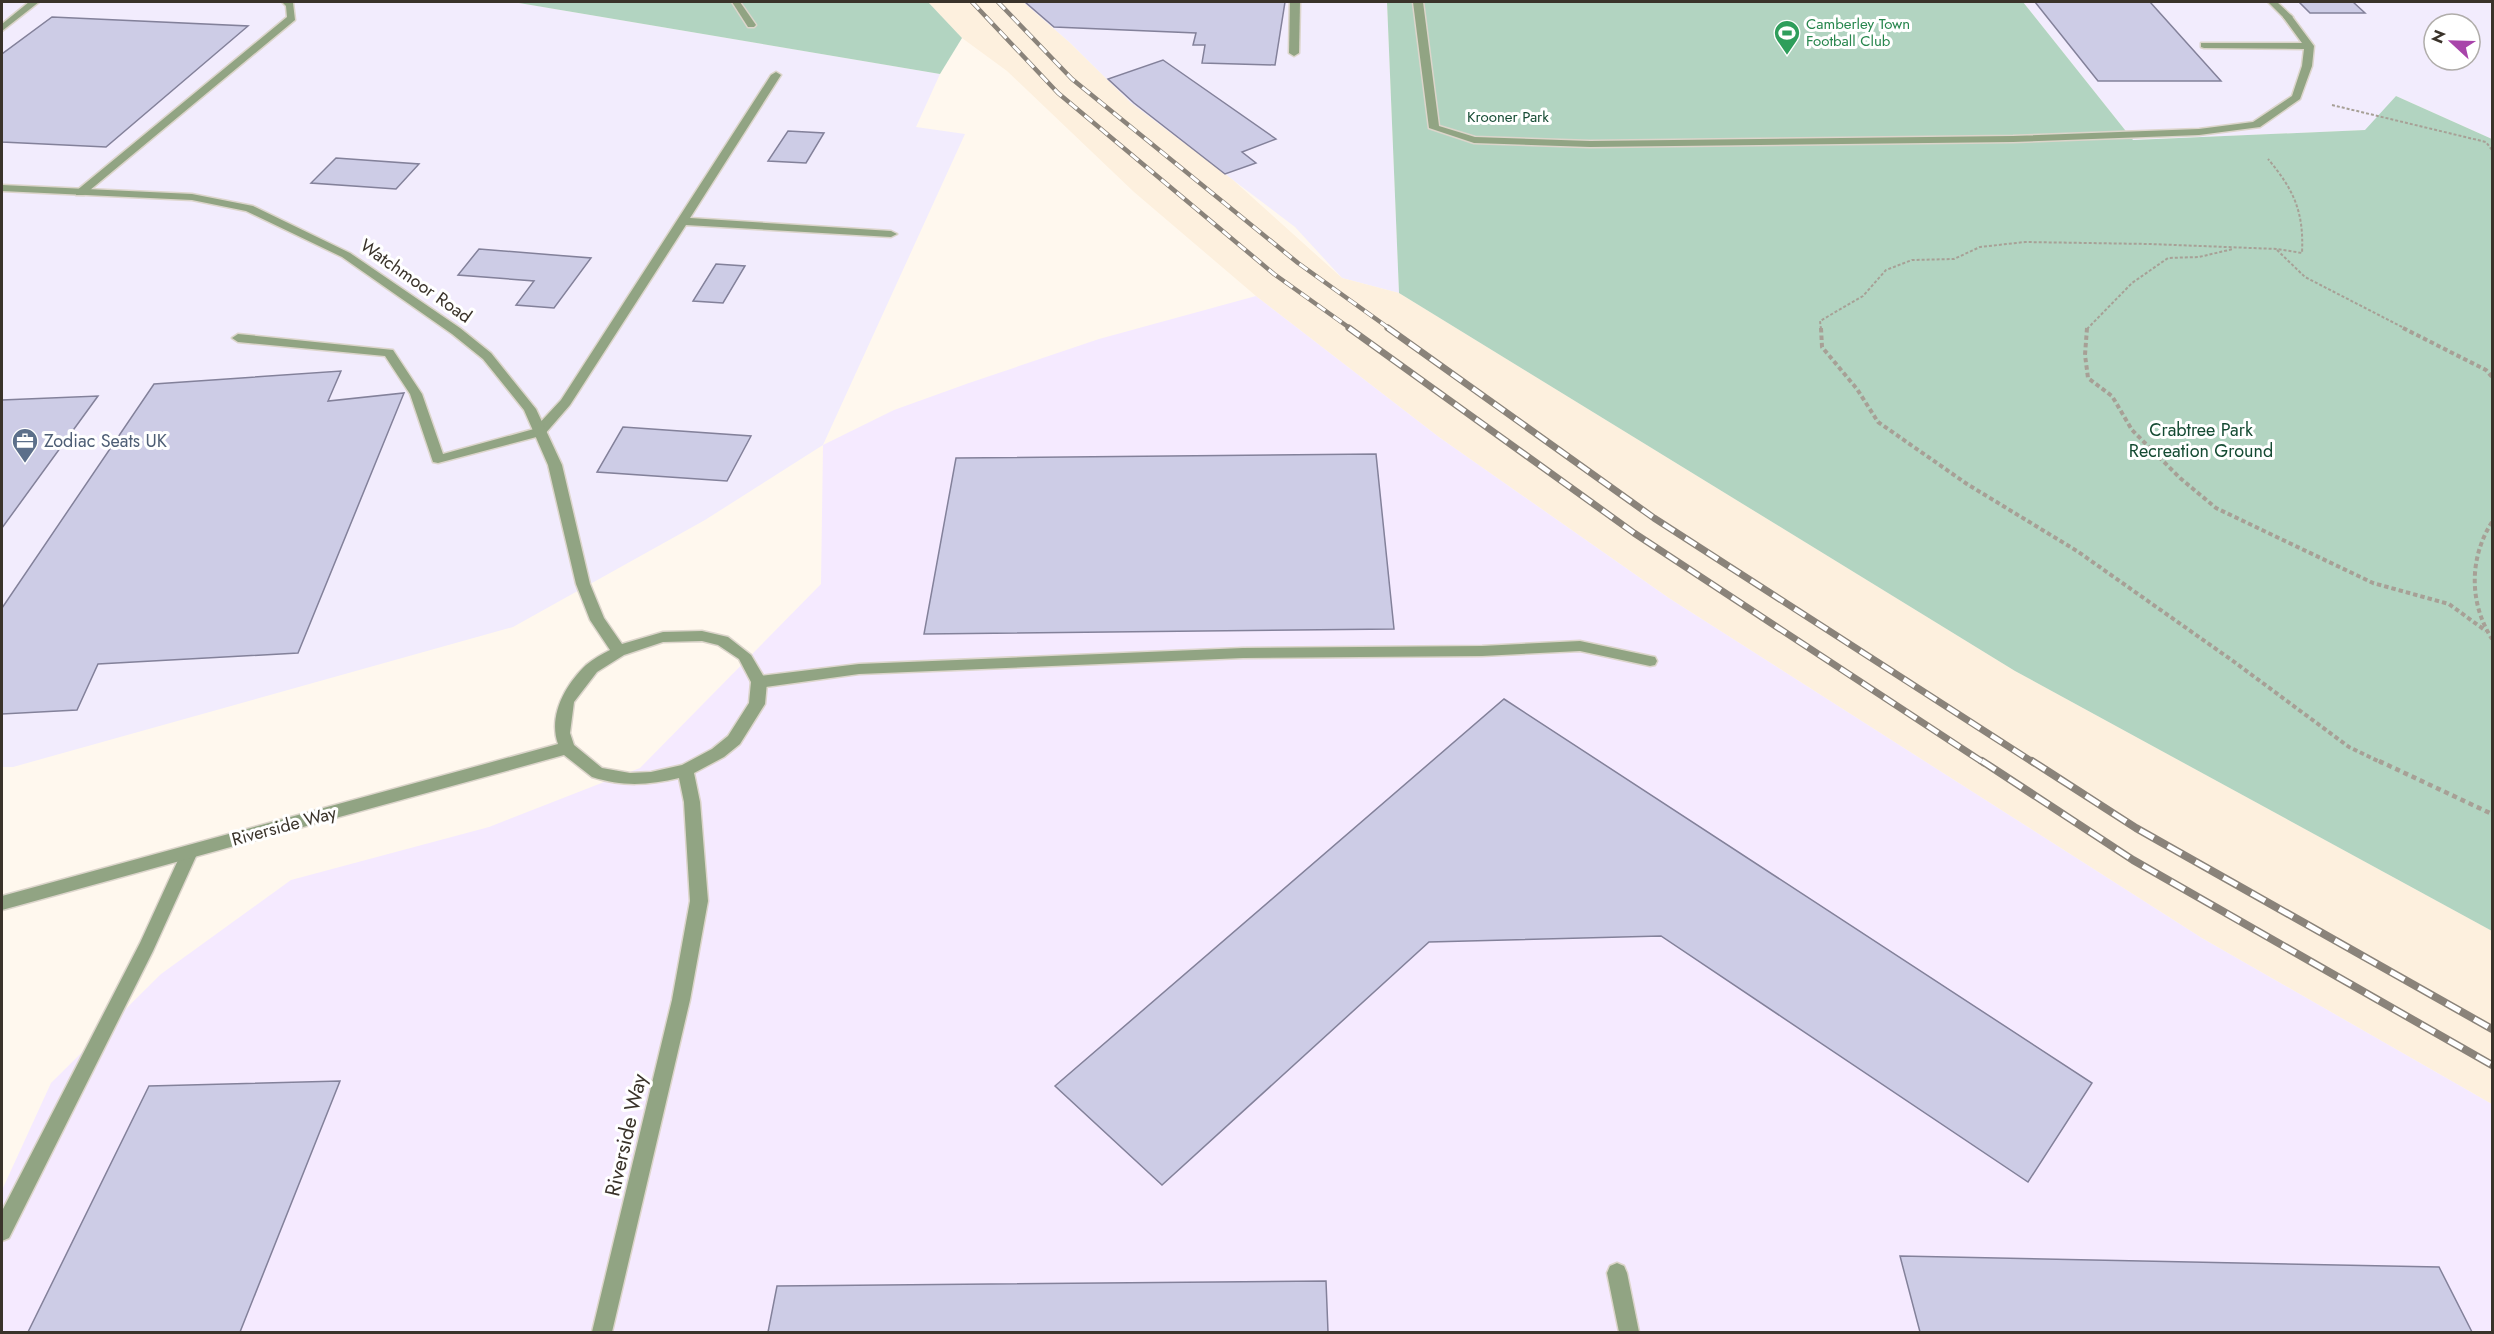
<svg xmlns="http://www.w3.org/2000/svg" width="2494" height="1334" font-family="Jost,sans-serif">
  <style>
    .commercial { fill: #f5eaff }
    .industrial { fill: #f2ecfd; fill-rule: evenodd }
    .built { fill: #fdf0de }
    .green { fill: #b2d4c1 }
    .building { fill: #cdcce6; stroke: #83819a; stroke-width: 1.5 }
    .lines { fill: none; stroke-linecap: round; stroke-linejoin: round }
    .service-casing { stroke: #dcd5cb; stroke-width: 3 }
    .minor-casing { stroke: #dcd5cb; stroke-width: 3 }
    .path-far2 { stroke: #a7a096; stroke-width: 2; stroke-dasharray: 3 2; stroke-linecap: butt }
    .path-far1 { stroke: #a7a096; stroke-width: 4; stroke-dasharray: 4.5 3; stroke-linecap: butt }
    .path { stroke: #a7a096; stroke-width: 4.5; stroke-dasharray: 5 4; stroke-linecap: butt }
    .service { fill: #91a483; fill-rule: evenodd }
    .minor { fill: #91a483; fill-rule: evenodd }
    .rail-far2-casing { stroke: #8a837a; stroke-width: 4.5 }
    .rail-far1-casing { stroke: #8a837a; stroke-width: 7 }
    .rail-casing { stroke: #8a837a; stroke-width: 8 }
    .rail-far2 { stroke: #fff; stroke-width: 3; stroke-dasharray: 10; stroke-linecap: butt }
    .rail-far1 { stroke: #fff; stroke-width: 4.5; stroke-dasharray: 13; stroke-linecap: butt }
    .rail { stroke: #fff; stroke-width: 5; stroke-dasharray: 16; stroke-linecap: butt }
    .labels { text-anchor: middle; stroke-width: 6; stroke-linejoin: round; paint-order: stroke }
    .far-leisure-label { font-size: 15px; fill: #27864d; stroke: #fff; text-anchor: start }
    .far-park-label { font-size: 15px; fill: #154b33; stroke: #fff }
    .street-label { font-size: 18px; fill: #3a332a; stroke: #fff }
    .park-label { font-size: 18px; fill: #154b33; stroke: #fff }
    .service-label { font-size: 18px; fill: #4e5e75; stroke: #fff; text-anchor: start }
    .near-street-label { font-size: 21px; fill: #3a332a; stroke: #fff }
  </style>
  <rect width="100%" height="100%" fill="#fff8ee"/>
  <path class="commercial" d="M1256,296L1439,437L1669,598L2202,938L2492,1104V1332H2V1190L51,1083L161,974L291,880L489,827L640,768L821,584L823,445L894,410L969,383L1099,339Z"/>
  <g class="industrial">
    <path d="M2,2H513L940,74L916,127L965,134L823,445L705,520L513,627L13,767H2Z"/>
    <path d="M1023,2H1387L1399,293L1342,278L1295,227L1131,103L1069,42Z"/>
    <path d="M2023,2H2492V139L2396,96L2366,130L2133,140ZM2434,24H2470V60H2434Z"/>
  </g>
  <path class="built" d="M928,2H1023L1069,42L1131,103L1233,180L1342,278L1399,293L2015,671L2492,931V1104L2202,938L1669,598L1439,437L1256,296L1134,192L1007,71L962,38Z"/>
  <g class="green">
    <path d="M513,2H928L962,38L940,74Z"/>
    <path d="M1387,2H2023L2133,140L2365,130L2396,96L2492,139V931L2015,671L1399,293Z"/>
  </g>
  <g class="building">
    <path d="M1025,2H1285L1275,65L1202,63L1205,45H1193L1196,33L1054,27Z"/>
    <path d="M2035,2H2150L2221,81H2098Z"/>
    <path d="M2299,2H2353L2365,13H2310Z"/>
    <path d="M52,17L248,26L106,147L2,142V54Z"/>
    <path d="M1163,60L1276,139L1242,152L1256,163L1225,174L1134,103L1108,79Z"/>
    <path d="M788,131L824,133L806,163L768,161Z"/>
    <path d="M336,158L419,164L396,189L311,183Z"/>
    <path d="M479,249L591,258L554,308L516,305L534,281L458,275Z"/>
    <path d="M716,264L745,266L723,303L693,301Z"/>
    <path d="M341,371L328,401L404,393L298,653L98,664L77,710L2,714V608L154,384Z"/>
    <path d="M98,396L2,528V400Z"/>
    <path d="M623,427L751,436L727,481L597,472Z"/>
    <path d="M1376,454L1394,629L924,634L956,458Z"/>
    <path d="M1504,699L2092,1083L2028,1182L1661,936L1429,942L1162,1185L1055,1086Z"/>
    <path d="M340,1081L240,1332H28L149,1086Z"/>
    <path d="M1900,1256L2439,1267L2472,1332H1920Z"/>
    <path d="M1326,1281L1328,1332H768L777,1286Z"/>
  </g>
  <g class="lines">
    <g class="service-casing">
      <g id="service">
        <path d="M29,2H39L2,31V24Z"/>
        <path d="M282,2L293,3L295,20L84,195H76V191L287,17L286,6Z"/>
        <path d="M732,2H740L756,25L754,27H748Z"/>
        <path d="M1290,2H1300L1299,53L1294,56L1289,53Z"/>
        <path d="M1413,2H1423L1439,126L1475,137L1590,141L2013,136L2199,129L2253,122L2292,96L2302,66L2304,49L2204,48L2201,47V43H2302L2283,17L2288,14L2291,15L2314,46L2312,66L2300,99L2260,127L2199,135L2013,142L1590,147L1474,143L1429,128Z"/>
        <path d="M776,72L781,75L690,218L891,231L897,234L891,237L686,225L570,405L544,435L438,463L433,462L410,394L385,356L238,342L232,338L238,334L393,350L422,394L443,454L534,429L561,400L771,75Z"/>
        <path d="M1580,641L1650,656L1655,657L1657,661L1655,665L1650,666L1580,651L1482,656L1243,658L859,674L759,688L754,686L751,682L754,678L759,676L859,664L1243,648L1482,646Z"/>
        <path d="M190,845L196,847L198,852L153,951L9,1238L2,1241V1211L140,943L184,847Z"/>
        <path d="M1617,1263L1624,1266L1627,1273L1639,1332H1619L1607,1273L1610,1266Z"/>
      </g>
    </g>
    <g class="minor-casing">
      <g id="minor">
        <path d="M2268,2H2277L2293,17L2285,19Z"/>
        <path d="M2,185L192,194L253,206L350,253L460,328L491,353L536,409L562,465L590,584L604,618L622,644L663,632L702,631L728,637L751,655L767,682L765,704L740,744L724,757L694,773L700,802L708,901L690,1000L612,1332H592L672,1000L690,901L684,802L679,778C649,785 623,787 592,777L564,755L2,910V896L558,744C548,716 565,685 586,665C593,659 602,654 610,650L590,620L576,584L548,465L524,410L483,359L452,334L342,257L246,211L192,200L2,191ZM702,641L718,645L739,659L751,682L749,703L728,736L712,749L682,765L651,772L630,773L602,768L574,745L570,733L574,702L597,672L624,655L663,642Z"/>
      </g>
    </g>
    <g class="path-far2">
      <path d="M2332,105L2486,142L2492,150"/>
      <path d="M2277,250L2305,277L2406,329"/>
      <path d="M1821,329L1820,321L1863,296L1886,270L1912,260L1954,259L1980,247L2025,242L2150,244L2277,249L2302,253C2304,212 2294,190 2268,159"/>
      <path d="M2087,329L2132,283L2168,258L2199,257L2233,249"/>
    </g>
    <g class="path-far1">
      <path d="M1821,328L1822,347L1857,389L1878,422L1967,484L2077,551L2233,661L2349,747L2382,763"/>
      <path d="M2087,328L2085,355L2088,378L2112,396L2132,430L2180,478L2216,508L2373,583L2449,604L2486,631"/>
      <path d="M2403,328L2486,370L2492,377"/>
      <path d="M2492,522C2469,558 2469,603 2492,639"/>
    </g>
    <path class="path" d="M2379,761L2492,814"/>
    <use href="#service" class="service"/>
    <use href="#minor" class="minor"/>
    <g class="rail-far2-casing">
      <g id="rail-far2">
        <path d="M972,2L1058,93L1274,274L1351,329"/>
        <path d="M998,2L1072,79L1298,263L1390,329"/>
      </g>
    </g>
    <g class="rail-far1-casing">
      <g id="rail-far1">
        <path d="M1349,328L1634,533L1984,763"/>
        <path d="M1388,328L1654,518L2034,763"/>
      </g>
    </g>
    <g class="rail-casing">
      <g id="rail">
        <path d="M1982,761L2133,860L2492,1065"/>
        <path d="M2032,761L2136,828L2492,1029"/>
      </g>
    </g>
    <use href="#rail-far2" class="rail-far2"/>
    <use href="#rail-far1" class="rail-far1"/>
    <use href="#rail" class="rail"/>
  </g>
  <defs>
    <g id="stadium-pin" transform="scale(1.35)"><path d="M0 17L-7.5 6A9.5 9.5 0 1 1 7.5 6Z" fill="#2e9e5b" stroke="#fff"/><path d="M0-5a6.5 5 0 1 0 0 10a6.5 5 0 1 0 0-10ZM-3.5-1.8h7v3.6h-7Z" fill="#fff"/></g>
    <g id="office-pin" transform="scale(1.35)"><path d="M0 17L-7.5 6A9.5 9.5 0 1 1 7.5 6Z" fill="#5c6f8a" stroke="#fff"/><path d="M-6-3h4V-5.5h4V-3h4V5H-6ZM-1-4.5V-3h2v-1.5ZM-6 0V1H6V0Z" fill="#fff"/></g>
  </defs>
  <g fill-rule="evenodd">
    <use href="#stadium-pin" x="1787" y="33"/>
    <use href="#office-pin" x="25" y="441"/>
  </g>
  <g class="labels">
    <g class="far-leisure-label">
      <text x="1806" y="29">Camberley Town<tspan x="1806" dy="17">Football Club</tspan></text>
    </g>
    <g class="far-park-label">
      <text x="1508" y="122">Krooner Park</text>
    </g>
    <g class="street-label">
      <text transform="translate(416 281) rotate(35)" y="6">Watchmoor Road</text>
      <text transform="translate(284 826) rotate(-15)" y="6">Riverside Way</text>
    </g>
    <g class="park-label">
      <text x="2201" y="436">Crabtree Park<tspan x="2201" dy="21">Recreation Ground</tspan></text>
    </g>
    <g class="service-label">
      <text x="44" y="447">Zodiac Seats UK</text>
    </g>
    <g class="near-street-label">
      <text transform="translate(626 1135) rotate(-77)" y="7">Riverside Way</text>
    </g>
  </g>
  <rect width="2494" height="1334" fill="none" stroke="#3a332a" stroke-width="6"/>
  <g transform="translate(2452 42) rotate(292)"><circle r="28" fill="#ffffff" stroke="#b0adaa" stroke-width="1.5"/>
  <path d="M0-4.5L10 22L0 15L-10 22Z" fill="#a844aa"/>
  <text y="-9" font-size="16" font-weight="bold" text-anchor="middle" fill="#3a332a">N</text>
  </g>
</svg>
